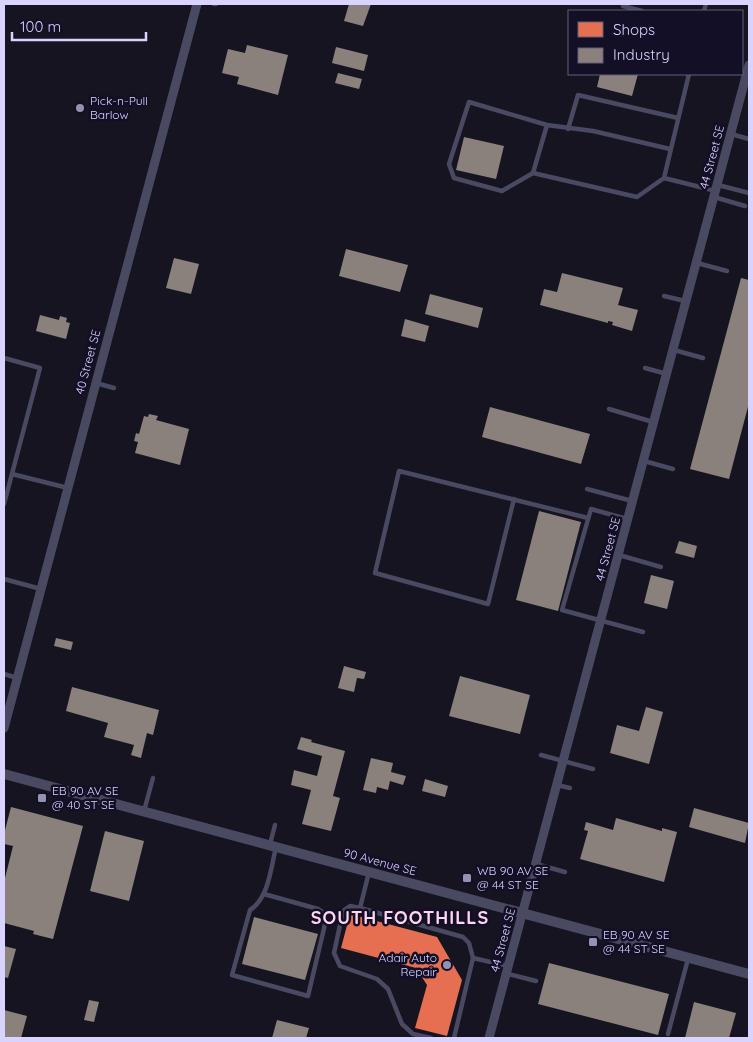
<svg xmlns="http://www.w3.org/2000/svg" width="753" height="1042" font-family="Quicksand,sans-serif">
  <style>
    .shops { fill: #e76f51 }
    .industry { fill: #8a817c }
    .lines { fill: none; stroke-linecap: round; stroke-linejoin: round }
    .service { stroke: #4a4962; stroke-width: 4.5 }
    .minor { stroke: #4a4962; stroke-width: 9 }
    .tertiary { stroke: #4a4962; stroke-width: 10 }
    .poi-dot { fill: #9591b1; stroke: #130f26; stroke-width: 2 }
    .labels { text-anchor: middle; stroke-width: 5; stroke-linejoin: round; paint-order: stroke }
    .poi-label { font-size: 12px; fill: #d9d4ff; stroke: #130f26; text-anchor: start }
    .street-label { font-size: 12px; fill: #d9d4ff; stroke: #130f26 }
    .district-label { font-size: 18px; font-weight: bold; letter-spacing: 1px; fill: #ffd6f0; stroke: #130f26 }
  </style>
  <rect width="100%" height="100%" fill="#161421"/>
  <path class="shops" d="M350,914L437,937L462,980L447,1036L415,1028L427,985L416,968L341,948Z"/>
  <g class="industry">
    <path d="M349,4H371L363,26L344,21Z"/>
    <path d="M247,45L288,55L278,95L237,84L239,77L222,73L228,49L245,53Z"/>
    <path d="M336,47L368,55L364,71L332,63Z"/>
    <path d="M338,73L362,79L359,89L335,83Z"/>
    <path d="M600,74H638L632,96L597,87Z"/>
    <path d="M464,137L504,146L496,179L456,170Z"/>
    <path d="M346,249L408,265L400,292L339,276Z"/>
    <path d="M174,258L199,264L191,294L166,288Z"/>
    <path d="M562,273L623,288L618,305L638,310L632,331L612,325L613,322L608,321V323L540,305L544,289L557,292Z"/>
    <path d="M741,278L749,280V403L729,479L690,469Z"/>
    <path d="M430,294L483,308L478,328L425,314Z"/>
    <path d="M40,315L59,320L60,316L67,318L66,322L70,323L66,339L36,331Z"/>
    <path d="M405,319L429,326L425,342L401,336Z"/>
    <path d="M490,407L590,434L581,464L482,437Z"/>
    <path d="M149,414L158,416L156,420L189,429L180,465L135,453L138,442L134,441L136,433L139,434L144,416L148,417Z"/>
    <path d="M539,511L581,522L558,611L516,600Z"/>
    <path d="M679,541L697,546L694,558L675,553Z"/>
    <path d="M651,575L674,581L667,609L644,603Z"/>
    <path d="M56,638L73,642L71,650L54,646Z"/>
    <path d="M344,666L366,672L364,679L357,678L354,692L338,688Z"/>
    <path d="M460,676L530,695L520,734L449,716Z"/>
    <path d="M72,687L159,710L153,735L147,733L141,758L131,755L134,745L104,737L108,723L66,711Z"/>
    <path d="M646,707L663,712L649,764L610,753L617,725L639,731Z"/>
    <path d="M301,737L312,740L311,742L345,751L333,796L340,798L331,831L302,824L311,790L291,785L294,770L317,776L322,756L297,749Z"/>
    <path d="M371,758L393,763L391,772L406,776L403,785L390,781L388,790L377,787L376,793L363,790Z"/>
    <path d="M425,779L448,786L445,797L422,791Z"/>
    <path d="M11,807L83,826L53,939L33,934L34,931L4,923V882L13,846L4,844V834Z"/>
    <path d="M694,808L749,823L745,843L689,827Z"/>
    <path d="M616,818L662,831V828L677,832L664,882L580,859L588,831L584,830L586,822L613,830Z"/>
    <path d="M105,831L144,841L129,901L90,891Z"/>
    <path d="M254,917L318,934L305,980L242,964Z"/>
    <path d="M4,946L16,949L8,978L4,977Z"/>
    <path d="M549,963L669,994L658,1035L538,1004Z"/>
    <path d="M89,1000L99,1002L94,1022L84,1020Z"/>
    <path d="M694,1002L736,1013L729,1038H685Z"/>
    <path d="M4,1010L27,1016L21,1038H4Z"/>
    <path d="M277,1020L309,1028L306,1038H272Z"/>
  </g>
  <g class="lines">
    <g class="service">
      <path d="M214,4H216"/>
      <path d="M623,6L642,11"/>
      <path d="M704,11L706,4"/>
      <path d="M568,129L578,95L678,118"/>
      <path d="M731,134L749,139"/>
      <path d="M670,149L593,131L547,125L469,102L449,164L454,178L502,191L533,173L637,197L664,178L689,74"/>
      <path d="M533,173L547,125"/>
      <path d="M664,178L716,191"/>
      <path d="M718,185L749,193"/>
      <path d="M714,197L745,206"/>
      <path d="M697,263L727,271"/>
      <path d="M664,296L685,301"/>
      <path d="M674,350L703,358"/>
      <path d="M4,358L40,368L4,504"/>
      <path d="M645,368L667,374"/>
      <path d="M96,383L114,388"/>
      <path d="M609,409L653,422"/>
      <path d="M644,461L673,469"/>
      <path d="M12,474L68,488"/>
      <path d="M587,489L632,501"/>
      <path d="M514,499L488,604L375,573L399,471L588,518"/>
      <path d="M627,519L591,509L562,610L643,632"/>
      <path d="M619,555L661,567"/>
      <path d="M4,579L41,589"/>
      <path d="M4,674L17,678"/>
      <path d="M541,755L593,769"/>
      <path d="M557,785L570,788"/>
      <path d="M144,811L153,778"/>
      <path d="M270,844L275,825"/>
      <path d="M536,864L565,872"/>
      <path d="M369,872L360,908L463,937L469,943L473,958L508,966"/>
      <path d="M264,894L318,909C323,912 325,914 326,920L308,996L232,975L250,910C269,898 271,867 276,847"/>
      <path d="M360,908L350,906L343,911L334,953L340,966L377,979L388,989L402,1024L413,1034L431,1038"/>
      <path d="M508,974L536,981"/>
      <path d="M668,1034L688,959"/>
      <path d="M454,1038L473,958"/>
    </g>
    <g class="minor">
      <path d="M4,728L197,4"/>
      <path d="M489,1038L749,65"/>
    </g>
    <path class="tertiary" d="M4,774L749,974"/>
  </g>
  <g class="poi-dot">
    <circle cx="80" cy="108" r="5"/>
    <rect x="37" y="793" width="10" height="10" rx="2.5"/>
    <rect x="462" y="873" width="10" height="10" rx="2.5"/>
    <rect x="588" y="937" width="10" height="10" rx="2.5"/>
    <circle cx="447" cy="965" r="5"/>
  </g>
  <g class="labels">
    <g class="poi-label">
      <text x="90" y="105">Pick-n-Pull<tspan x="90" dy="14">Barlow</tspan></text>
      <text x="52" y="795">EB 90 AV SE<tspan x="52" dy="14">@ 40 ST SE</tspan></text>
      <text x="477" y="875">WB 90 AV SE<tspan x="477" dy="14">@ 44 ST SE</tspan></text>
      <text x="603" y="939">EB 90 AV SE<tspan x="603" dy="14">@ 44 ST SE</tspan></text>
      <text x="437" y="962" text-anchor="end">Adair Auto<tspan x="437" dy="14">Repair</tspan></text>
    </g>
    <g class="street-label">
      <text transform="translate(712 157) rotate(-75)" y="4">44 Street SE</text>
      <text transform="translate(88 362) rotate(-75)" y="4">40 Street SE</text>
      <text transform="translate(608 549) rotate(-75)" y="4">44 Street SE</text>
      <text transform="translate(380 862) rotate(15)" y="4">90 Avenue SE</text>
      <text transform="translate(503 940) rotate(-75)" y="4">44 Street SE</text>
    </g>
    <g class="district-label">
      <text x="400" y="924">SOUTH FOOTHILLS</text>
    </g>
  </g>
  <rect width="753" height="1042" fill="none" stroke="#d9d4ff" stroke-width="10"/>
  <rect x="568" y="10" width="175" height="65" fill="#130f26" stroke="#625e7d"/>
  <rect x="578" y="22" width="25" height="15" fill="#e76f51" stroke="#625e7d"/>
  <text x="613" y="35" font-size="15" fill="#d9d4ff">Shops</text>
  <rect x="578" y="48" width="25" height="15" fill="#8a817c" stroke="#625e7d"/>
  <text x="613" y="60" font-size="15" fill="#d9d4ff">Industry</text>
  <path d="M12 32v8h134v-8" fill="none" stroke="#d9d4ff" stroke-width="2.5"/>
  <text x="20" y="32" font-size="15" fill="#d9d4ff" stroke="#130f26" stroke-width="4" paint-order="stroke">100 m</text>
</svg>
